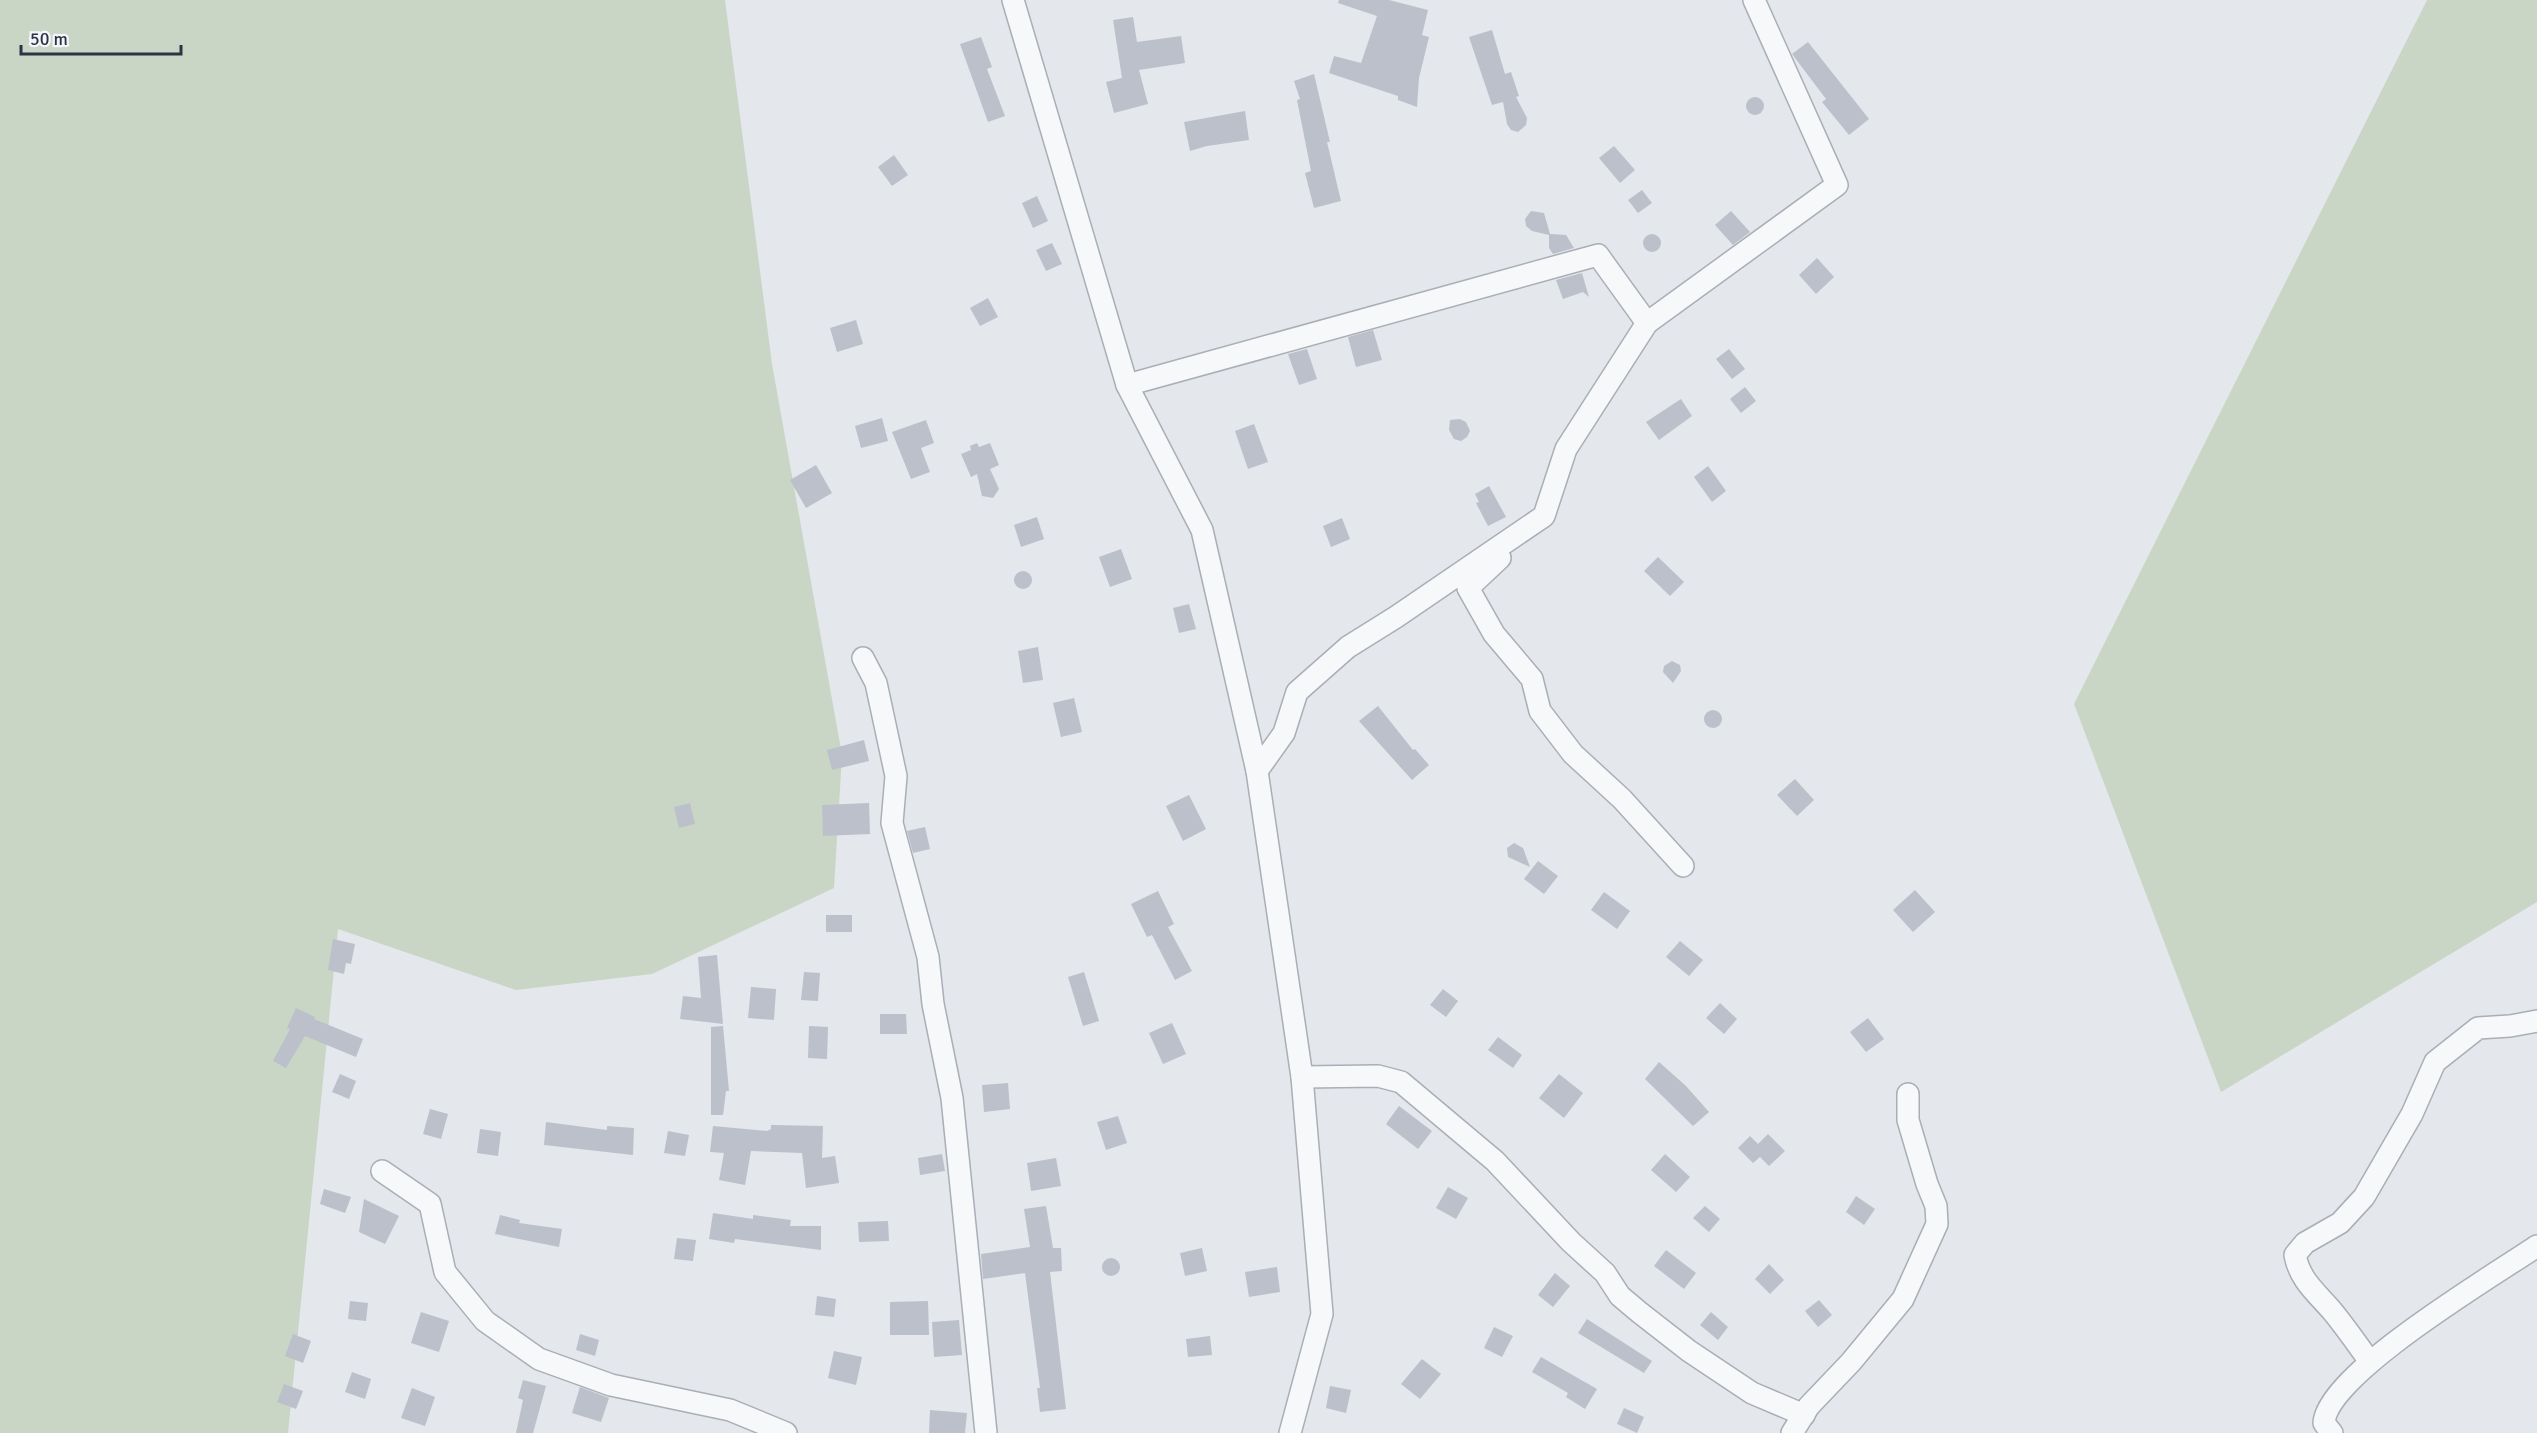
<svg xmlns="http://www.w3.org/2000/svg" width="2537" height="1433" font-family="Signika,sans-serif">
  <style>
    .green { fill: #c9d6c5 }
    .building { fill: #bbc0ca }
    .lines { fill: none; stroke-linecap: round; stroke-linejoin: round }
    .minor-casing { stroke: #a9aeb7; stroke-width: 24 }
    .minor { stroke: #f7f8fa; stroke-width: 21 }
  </style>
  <rect width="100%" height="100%" fill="#e4e7ec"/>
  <g class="green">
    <path d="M0,0H725L772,364L842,755L834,888L652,974L516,990L338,929L288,1433H0Z"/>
    <path d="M2427,0H2537V902L2221,1092L2074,704Z"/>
  </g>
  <g class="building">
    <path d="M1339,0H1389L1428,10L1422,35L1429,37L1419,78L1417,107L1398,100V96L1329,73L1334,56L1361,63L1377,16L1338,3Z"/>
    <path d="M1133,17L1137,42L1181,36L1185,63L1139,70L1148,104L1114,113L1106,82L1122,78L1113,20Z"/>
    <path d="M1492,30L1505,74L1511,72L1519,96L1516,97L1527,118L1526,125L1518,132L1511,130L1507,124L1503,102L1492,105L1469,37Z"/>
    <path d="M981,37L992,67L987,69L1005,116L988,122L960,44Z"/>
    <path d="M1808,42L1869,119L1849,135L1822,102L1826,99L1792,54Z"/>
    <path d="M1314,74L1330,142H1327L1341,201L1314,208L1305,173L1311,171L1297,100L1300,99L1294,81Z"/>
    <circle cx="1755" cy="106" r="9"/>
    <path d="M1245,111L1249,140L1207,146L1190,151L1184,122Z"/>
    <path d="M1614,146L1635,170L1620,183L1599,158Z"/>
    <path d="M894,155L908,175L892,186L878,167Z"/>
    <path d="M1642,190L1652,203L1638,213L1628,200Z"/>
    <path d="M1037,196L1048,221L1033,228L1022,203Z"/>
    <path d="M1531,211L1544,213L1550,234L1566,235L1574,248L1553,254L1549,248V235L1532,231L1526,226L1525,219Z"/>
    <path d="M1731,211L1750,232L1733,245L1715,225Z"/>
    <circle cx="1652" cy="243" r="9"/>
    <path d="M1052,243L1062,264L1046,271L1036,250Z"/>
    <path d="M1817,258L1834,277L1816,294L1799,275Z"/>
    <path d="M1582,273L1589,297L1583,292L1563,299L1556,280Z"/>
    <path d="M988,298L998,317L980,326L970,308Z"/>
    <path d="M856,320L863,344L837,352L830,328Z"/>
    <path d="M1373,330L1382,360L1356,367L1348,337Z"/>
    <path d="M1307,349L1317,379L1299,385L1288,354Z"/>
    <path d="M1729,349L1745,369L1732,379L1716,359Z"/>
    <path d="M1745,387L1756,401L1741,413L1730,399Z"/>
    <path d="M1681,399L1692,416L1659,440L1646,422Z"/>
    <path d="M882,418L888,441L861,448L855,426Z"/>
    <path d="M1460,419L1466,422L1470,431L1467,437L1461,441L1454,439L1449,430L1450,420Z"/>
    <path d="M926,420L934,443L921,448L930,472L911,479L892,432Z"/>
    <path d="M1254,424L1268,462L1248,469L1235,431Z"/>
    <path d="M977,443L979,447L990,443L999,465L990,469L999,489L993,498L982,496L977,474L971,477L961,454L971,450L970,446Z"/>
    <path d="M816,465L832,493L806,508L790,480Z"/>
    <path d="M1708,466L1726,491L1712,502L1694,477Z"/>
    <path d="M1489,486L1506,517L1488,526L1476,503L1479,502L1475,494Z"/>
    <path d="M1037,517L1044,539L1021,547L1014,525Z"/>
    <path d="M1342,518L1350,539L1331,547L1323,526Z"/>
    <path d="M1121,549L1132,579L1110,587L1099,557Z"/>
    <path d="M1658,557L1684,582L1670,596L1644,571Z"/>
    <circle cx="1023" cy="580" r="9"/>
    <path d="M1189,604L1196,629L1179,633L1173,608Z"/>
    <path d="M1038,647L1043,680L1023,683L1018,651Z"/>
    <path d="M1672,661L1680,665L1681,671L1673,683L1663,672L1664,666Z"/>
    <path d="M1074,698L1082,732L1061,737L1053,703Z"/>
    <path d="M1378,706L1413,750L1415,749L1429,765L1412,780L1359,721Z"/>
    <circle cx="1713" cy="719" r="9"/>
    <path d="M864,740L869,761L832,770L827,750Z"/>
    <path d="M1795,779L1814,800L1797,816L1777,795Z"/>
    <path d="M1189,795L1206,829L1183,841L1166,806Z"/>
    <path d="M690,803L695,824L679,828L674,807Z"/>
    <path d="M869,803L870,834L823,836L822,805Z"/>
    <path d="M925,827L930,849L913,853L907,831Z"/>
    <path d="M1514,843L1523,848L1530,867L1508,857L1507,848Z"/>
    <path d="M1538,861L1558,876L1544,894L1524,879Z"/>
    <path d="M1915,890L1935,912L1913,932L1893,910Z"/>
    <path d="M1158,891L1174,924L1168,927L1192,971L1175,980L1152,935L1147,937L1131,904Z"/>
    <path d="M1604,892L1630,911L1617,929L1591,910Z"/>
    <rect x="826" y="915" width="26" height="17"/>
    <path d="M333,939L355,944L351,964L346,963L344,974L328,970Z"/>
    <path d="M1680,941L1703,960L1689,976L1666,957Z"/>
    <path d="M717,955L723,1024L680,1019L683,996L701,998L698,957Z"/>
    <path d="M804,972L820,973L818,1001L801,1000Z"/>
    <path d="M1084,972L1099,1021L1083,1026L1068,977Z"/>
    <path d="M751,987L776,989L774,1020L748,1018Z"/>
    <path d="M1443,989L1458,1001L1446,1017L1430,1005Z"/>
    <path d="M1720,1003L1737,1019L1724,1034L1706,1018Z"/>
    <path d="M296,1008L315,1017L314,1019L363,1039L356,1057L305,1036L286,1068L273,1061L290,1029L287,1028Z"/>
    <path d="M880,1014H906L907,1034H880Z"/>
    <path d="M1868,1018L1884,1039L1866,1052L1850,1032Z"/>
    <path d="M1172,1023L1186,1054L1163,1064L1149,1033Z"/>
    <path d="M723,1026L729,1091H726L723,1115H711V1027Z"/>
    <path d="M809,1026L828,1027L827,1059L808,1058Z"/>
    <path d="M1498,1037L1522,1055L1513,1068L1488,1050Z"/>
    <path d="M1659,1062L1686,1086L1709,1112L1693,1126L1645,1079Z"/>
    <path d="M340,1074L356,1081L349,1099L332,1092Z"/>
    <path d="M1559,1074L1583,1093L1564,1118L1539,1098Z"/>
    <path d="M1008,1083L1010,1109L984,1112L982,1085Z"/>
    <path d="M1399,1106L1432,1131L1418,1149L1386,1124Z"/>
    <path d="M430,1109L448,1114L441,1139L423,1134Z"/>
    <path d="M1118,1116L1127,1143L1106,1150L1097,1122Z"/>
    <path d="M546,1122L607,1130V1126L634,1128L633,1155L544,1145Z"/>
    <path d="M771,1125L823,1126L822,1158L835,1156L839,1183L806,1188L802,1153L751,1151L745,1185L719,1180L724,1153L710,1152L713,1126L767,1131L771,1129Z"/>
    <path d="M480,1129L501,1132L498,1156L477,1153Z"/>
    <path d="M668,1131L689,1135L685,1156L664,1153Z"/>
    <path d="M1768,1134L1785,1151L1769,1166L1760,1157L1753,1163L1738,1148L1750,1136L1758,1144Z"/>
    <path d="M942,1154L945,1171L920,1175L918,1158Z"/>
    <path d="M1665,1154L1690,1177L1676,1192L1651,1170Z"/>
    <path d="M1056,1158L1061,1186L1031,1191L1027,1163Z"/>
    <path d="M1448,1187L1468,1198L1456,1219L1436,1208Z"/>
    <path d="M324,1189L351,1197L345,1213L320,1204Z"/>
    <path d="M1856,1196L1875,1209L1864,1225L1846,1212Z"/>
    <path d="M364,1199L399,1216L385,1244L359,1232Z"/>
    <path d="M1046,1206L1053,1248H1061L1062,1271L1050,1272L1066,1409L1040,1412L1037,1388H1040L1025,1273L983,1279L981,1254L1030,1247L1024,1209Z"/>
    <path d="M1705,1206L1720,1219L1709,1232L1693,1218Z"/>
    <path d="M713,1213L753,1219V1215L791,1220L790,1226H821V1250L735,1239L734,1243L709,1239Z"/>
    <path d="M500,1215L520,1220L519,1223L562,1229L559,1247L495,1234Z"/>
    <path d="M888,1221L889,1241L859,1242L858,1222Z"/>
    <path d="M677,1238L696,1240L693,1261L674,1259Z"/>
    <path d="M1202,1248L1207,1271L1185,1276L1180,1253Z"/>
    <path d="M1666,1250L1696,1273L1684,1289L1654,1266Z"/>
    <circle cx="1111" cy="1267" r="9"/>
    <path d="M1769,1264L1784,1280L1770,1294L1755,1279Z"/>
    <path d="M1277,1267L1280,1292L1249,1297L1245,1272Z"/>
    <path d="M1555,1273L1570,1286L1553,1307L1538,1295Z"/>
    <path d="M817,1296L836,1299L834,1317L815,1315Z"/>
    <path d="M1819,1300L1832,1315L1818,1327L1805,1311Z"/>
    <path d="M350,1301L368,1303L366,1321L348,1319Z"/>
    <path d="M928,1301L929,1335H890V1302Z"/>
    <path d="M421,1312L449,1321L439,1352L411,1343Z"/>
    <path d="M1711,1312L1728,1327L1718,1340L1700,1325Z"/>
    <path d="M1587,1319L1652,1361L1644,1373L1578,1333Z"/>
    <path d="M959,1320L962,1355L934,1357L932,1322Z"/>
    <path d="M1494,1327L1513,1336L1502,1357L1484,1348Z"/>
    <path d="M293,1334L311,1341L303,1363L285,1356Z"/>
    <path d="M580,1334L599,1340L595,1356L576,1350Z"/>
    <path d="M1210,1336L1212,1355L1188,1357L1186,1339Z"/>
    <path d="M834,1351L862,1357L856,1385L828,1378Z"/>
    <path d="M1541,1357L1597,1389L1585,1409L1566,1397L1568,1393L1532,1372Z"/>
    <path d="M1422,1359L1441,1374L1420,1399L1401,1384Z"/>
    <path d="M352,1372L371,1379L365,1399L345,1392Z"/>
    <path d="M523,1380L546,1386L533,1433H516L523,1400L518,1398Z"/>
    <path d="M284,1384L303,1391L296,1409L277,1402Z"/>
    <path d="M1330,1386L1351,1390L1346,1413L1326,1408Z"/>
    <path d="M580,1387L609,1398L601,1422L572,1413Z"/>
    <path d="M412,1388L435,1397L425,1426L401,1418Z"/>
    <path d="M1624,1408L1644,1417L1637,1433L1617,1424Z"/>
    <path d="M930,1410L967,1413L965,1433H929Z"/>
  </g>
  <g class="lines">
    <g class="minor-casing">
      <g id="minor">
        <path d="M1013,0L1127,385L1202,530L1257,771L1302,1077L1322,1314L1290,1433"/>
        <path d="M1127,385L1598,255L1647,323"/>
        <path d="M1500,558L1468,588L1494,634L1532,679L1540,711L1573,754L1622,799L1683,866"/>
        <path d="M863,658L876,683L896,776L892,823L928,957L933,1004L952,1098L986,1433"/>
        <path d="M1257,771L1284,733L1297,692L1348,647L1396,617L1544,516L1566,449L1647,323L1837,185L1754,0"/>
        <path d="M1302,1077L1378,1076L1401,1082L1495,1161L1571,1242L1605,1273L1620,1296L1639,1312L1689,1351L1752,1393L1804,1415"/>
        <path d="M382,1171L430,1204L445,1272L485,1321L539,1359L611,1385L730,1410L786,1433"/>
        <path d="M2370,1362C2358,1345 2346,1328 2333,1312C2317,1293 2300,1281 2295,1255L2305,1243L2340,1223L2364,1197L2412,1114L2435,1062L2478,1028L2510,1026L2537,1021"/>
        <path d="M1792,1433L1809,1406L1851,1362L1903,1299L1937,1224L1936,1206L1927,1184L1908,1120V1094"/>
        <path d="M2332,1433L2324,1423C2327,1374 2493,1276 2537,1246"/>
      </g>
    </g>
    <use href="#minor" class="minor"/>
  </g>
  <path d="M21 45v9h160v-9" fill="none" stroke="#2b3445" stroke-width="3"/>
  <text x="30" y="45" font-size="18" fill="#2b3445" stroke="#f4f6f9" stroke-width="4.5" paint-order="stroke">50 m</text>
</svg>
